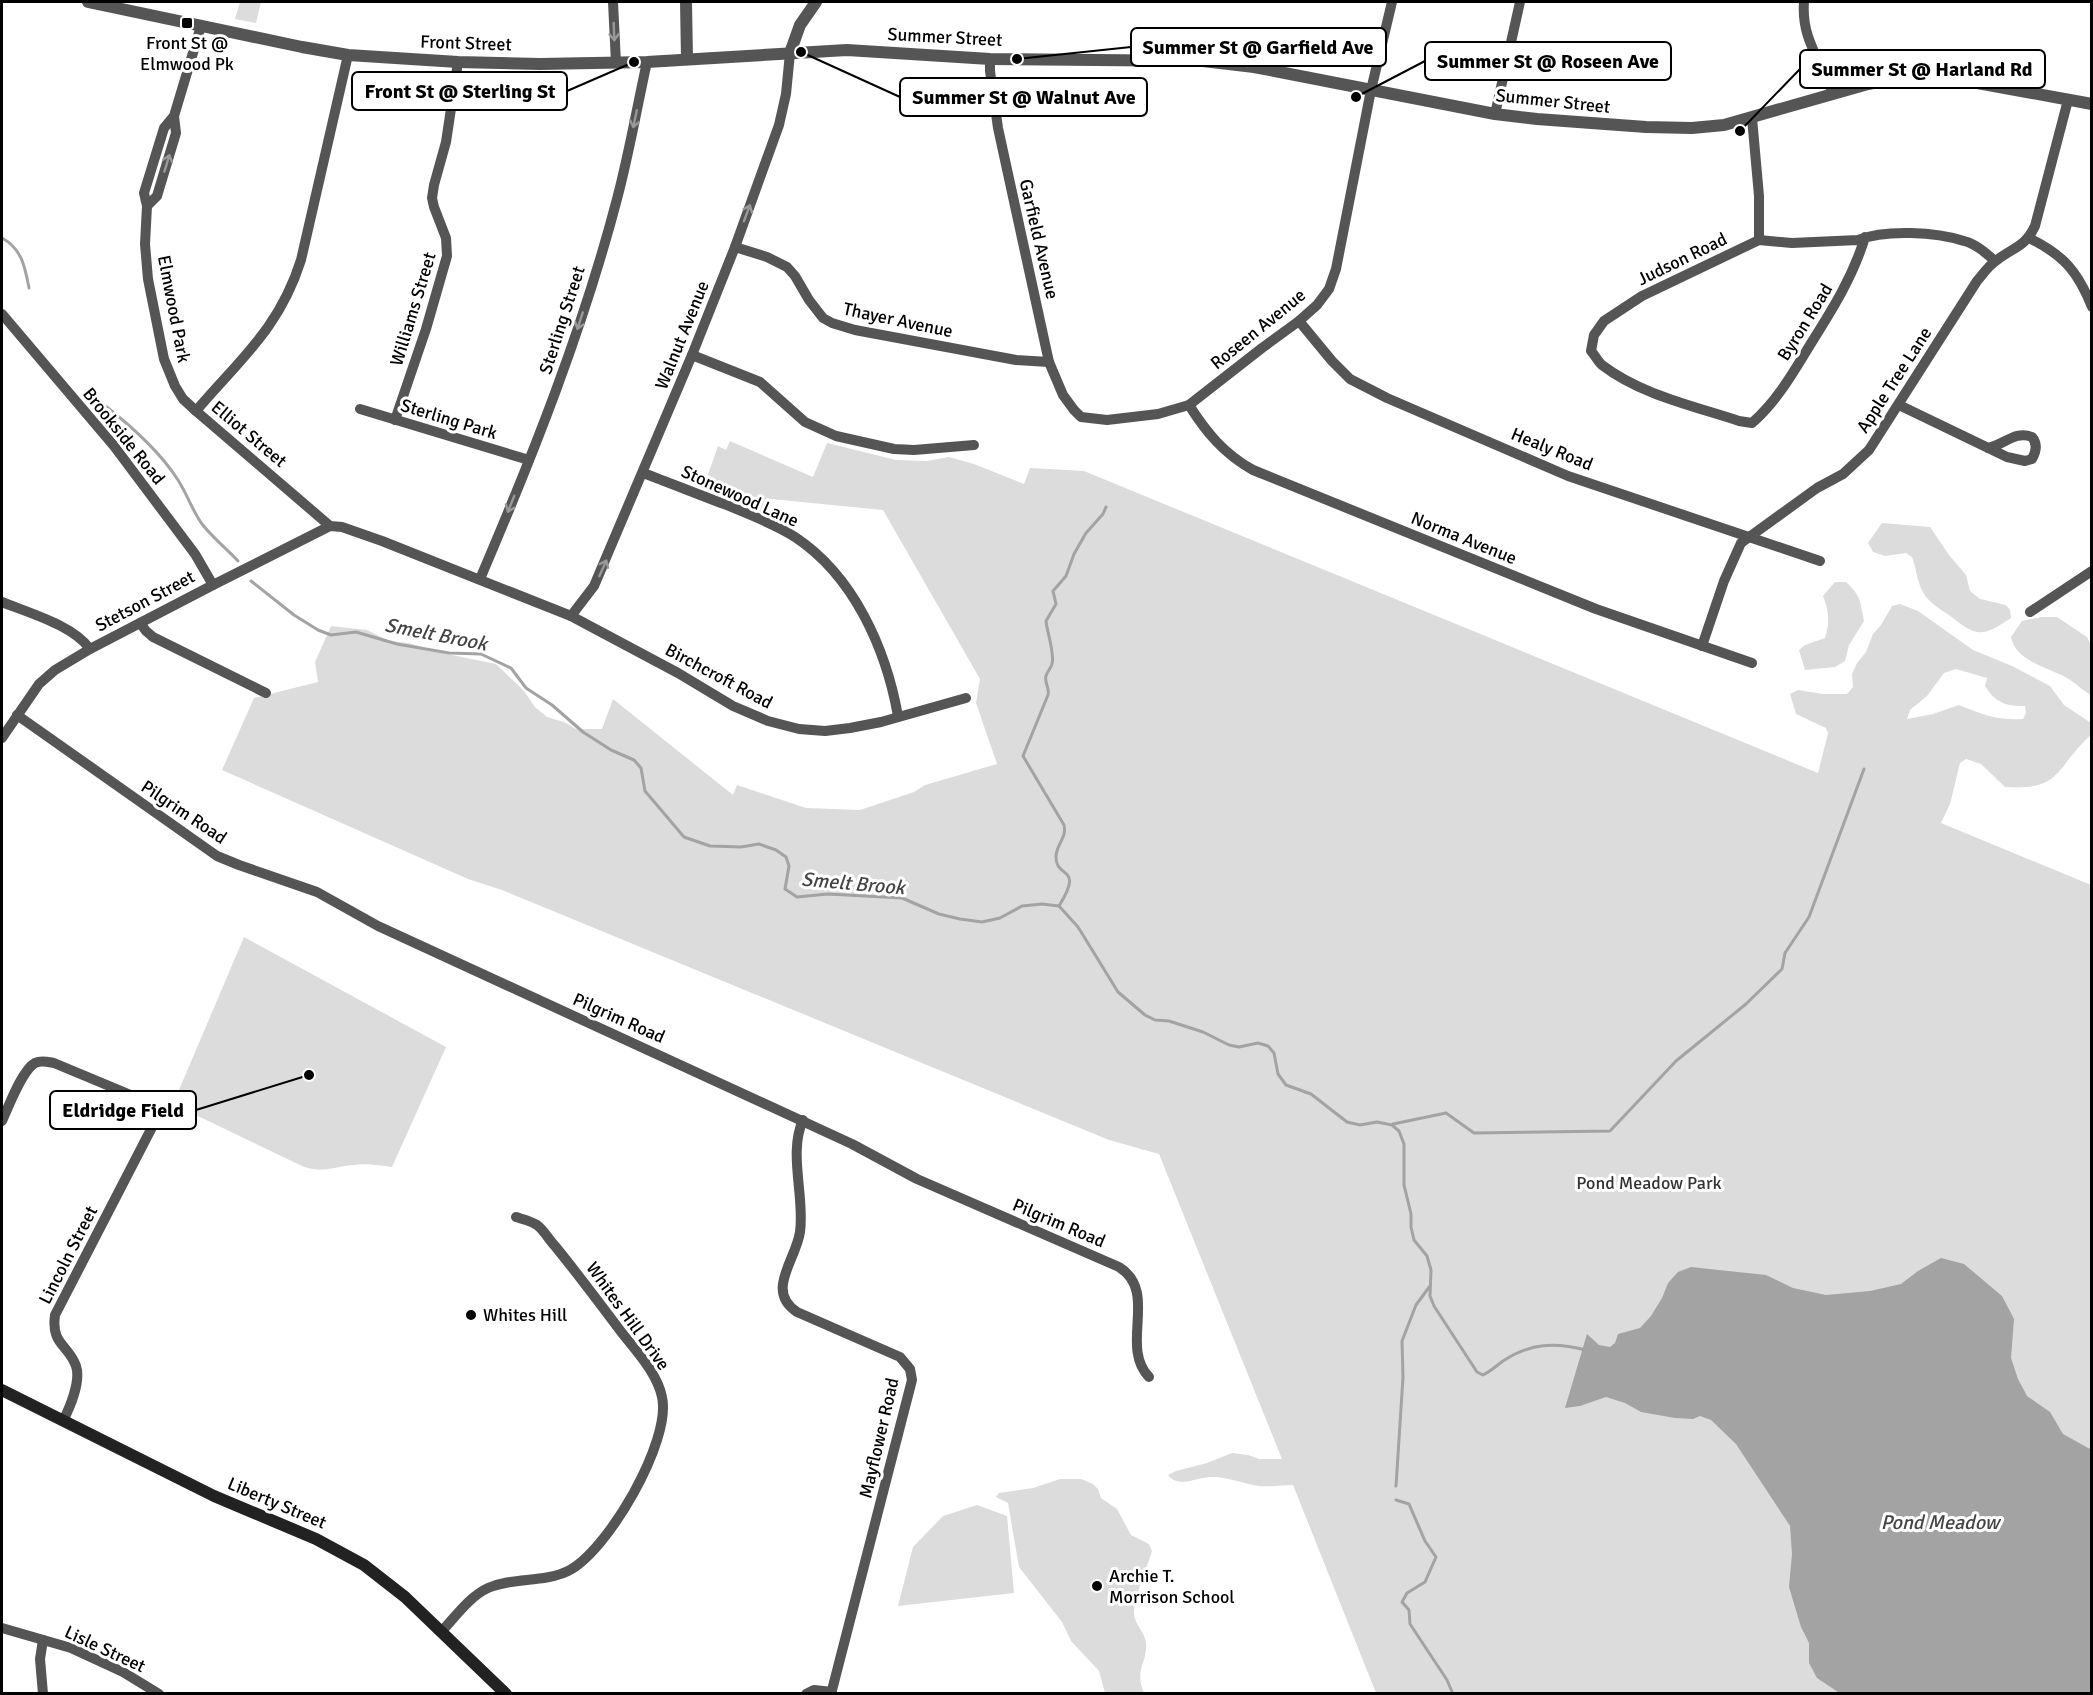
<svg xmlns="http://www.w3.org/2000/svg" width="2093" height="1695" font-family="Signika,sans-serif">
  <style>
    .green { fill: #dcdcdc; fill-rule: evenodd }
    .water { fill: #a3a3a3 }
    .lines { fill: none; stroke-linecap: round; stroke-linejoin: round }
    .stream { stroke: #a3a3a3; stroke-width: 3 }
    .minor { stroke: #555; stroke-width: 10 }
    .tertiary { stroke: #555; stroke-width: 12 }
    .secondary { stroke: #222; stroke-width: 12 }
    .oneway { stroke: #999 }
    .poi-dot { fill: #000; stroke: #fff; stroke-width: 2 }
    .labels { text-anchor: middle; stroke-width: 6; stroke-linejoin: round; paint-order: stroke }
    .street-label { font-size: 18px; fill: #000; stroke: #fff }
    .poi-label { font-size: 18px; fill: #000; stroke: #fff; text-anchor: start }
    .park-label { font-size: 18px; fill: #333; stroke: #fff }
    .water-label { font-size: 20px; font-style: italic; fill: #444; stroke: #fff }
    .leader { fill: none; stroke: #000; stroke-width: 2 }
    .callout-dot { fill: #000; stroke: #fff; stroke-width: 2 }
    .callout { fill: #fff; stroke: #000; stroke-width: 2 }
    .callout-label { font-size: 20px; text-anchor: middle; font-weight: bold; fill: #000 }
  </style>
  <rect width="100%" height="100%" fill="#fff"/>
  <g class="green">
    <path d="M240,2H261L256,23L235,19Z"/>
    <path d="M730,441L813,477L827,443L896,460L927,461L949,457L974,464L1024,484L1030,468L1084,471L1818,773L1828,733L1826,728L1796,714L1790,694L1798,690L1823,694H1847L1853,687L1852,674L1857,663L1866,652L1873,634L1881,625L1892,606L1900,604L1918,611L1973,650L2012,666L2050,686L2064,705L2091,723V735C2055,767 2063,791 2005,787L1981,764L1966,759L1960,763L1950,804L1941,823L2091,885V1693H1376L1293,1485C1282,1485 1270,1487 1259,1486C1241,1484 1223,1474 1203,1478C1191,1480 1178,1487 1168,1475L1176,1471L1207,1463L1232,1453L1248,1455L1259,1459H1282L1159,1154L1109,1140L502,890L468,879L222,770L254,698L318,682L315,662L331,626L367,630L389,641L409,643L442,653L496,664L524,691L535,707L547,717L564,722L576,729H602L613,699L733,795L737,785L806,808L860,810L914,792L925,785L997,764L976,703L980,679L883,510L771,499L765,513L704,486L718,446L726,450ZM1956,669L1987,678L1985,686C1994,702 2007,707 2025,706L2026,713L2023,719C1999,721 1981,714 1959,705L1933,714L1907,719L1910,710L1927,696L1944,673Z"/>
    <path d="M1882,523L1930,527L1949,555L1966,575L1970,591L1980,599L2006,605L2010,610L2011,618C1981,638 1977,637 1949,615C1941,610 1932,604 1926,597C1917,585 1917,570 1912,557L1906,553L1885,556L1873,552L1868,543Z"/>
    <path d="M1835,582H1846C1861,596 1860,601 1864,621L1849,645L1845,661L1835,667L1805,670L1799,650L1805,645L1825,638C1830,622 1829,611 1823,596Z"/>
    <path d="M2041,617H2057L2087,637L2091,645V695C2083,691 2076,683 2067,678C2049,668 2015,661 2011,637L2022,621Z"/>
    <path d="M244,937L446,1047L392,1167C379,1165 366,1163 353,1165C332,1167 326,1173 304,1167L173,1104Z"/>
    <path d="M1060,1479H1081L1093,1484L1098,1489L1101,1498L1117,1509L1131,1535L1149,1544L1152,1551C1147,1568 1134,1597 1134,1614C1134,1624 1146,1633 1146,1644C1147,1664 1134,1669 1144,1693H1105L1099,1671L1071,1641L1062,1622L1019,1567L1008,1503L996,1497L999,1493L1033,1488Z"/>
    <path d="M977,1505L1007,1516L1014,1593L898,1606L913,1547L943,1516Z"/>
  </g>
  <path class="water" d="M1941,1258L1964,1264L2002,1296L2014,1319L2011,1358L2018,1379L2027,1396L2050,1412L2063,1434L2088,1448L2091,1449V1693L1838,1692L1817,1678L1809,1663V1643L1801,1627L1789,1587L1792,1554L1790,1526L1736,1444L1711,1420L1700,1416L1693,1419L1675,1418L1641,1412L1625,1403L1606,1397L1580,1406L1565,1408L1587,1334L1599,1345L1610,1347L1615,1343L1618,1334L1640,1328L1651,1316L1662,1298L1668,1283L1678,1272L1691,1267L1766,1275L1793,1288L1826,1295L1870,1291L1901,1284L1918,1271Z"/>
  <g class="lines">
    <g class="stream">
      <path d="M2,238C22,249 25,267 29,288"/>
      <path d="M103,404C130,425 159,450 178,480C187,494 192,510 202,524C213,538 226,548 238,561"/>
      <path d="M251,581L294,615L318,630L331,635L356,632L397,644L449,653L481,654L511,668L526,688L552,705L583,732L611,750L634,760L641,768L645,791L684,837L710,846L741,847L759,844L776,850L786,857L789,866L785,889L797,897L828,894L902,898L939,914L960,919L982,922L1000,918L1022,906L1042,904L1059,906L1078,927L1118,992L1145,1015L1155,1020L1169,1021L1203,1032L1229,1045L1239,1047L1258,1043L1268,1046L1274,1053L1278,1074L1286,1085L1311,1094L1347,1122L1360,1125L1377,1122L1392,1125L1399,1131L1404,1144V1185L1411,1214V1227L1414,1240L1427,1256L1431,1270L1430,1296L1434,1306L1477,1372L1483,1375C1491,1371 1496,1366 1503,1361C1530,1343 1555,1342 1586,1350"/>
      <path d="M1059,906C1085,864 1055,880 1056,856C1057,843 1067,838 1064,825L1023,756L1048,695C1050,688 1044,683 1046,676C1047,672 1051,668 1052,664C1055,654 1047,632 1046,621L1056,604L1053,591L1066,576L1074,554L1086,533L1103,514L1106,507"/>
      <path d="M1393,1124L1446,1113L1474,1133L1610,1131L1676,1061L1746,1004L1782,969L1785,953L1809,917L1864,769"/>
      <path d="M1396,1486L1403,1377L1402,1341L1416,1305L1430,1286"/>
      <path d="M1396,1500L1409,1504L1425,1541L1436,1557L1425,1582L1407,1593L1402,1602L1409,1610L1410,1624L1447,1680L1453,1694"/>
    </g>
    <g class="minor">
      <path d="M613,2L616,63"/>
      <path d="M1804,2C1801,39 1821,60 1833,94"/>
      <path d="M348,55L301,260C279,329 241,358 196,411L330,526L342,527L382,541L571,616L678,673L733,706L768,721L799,729L825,731L850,728L881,722L966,698"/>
      <path d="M990,59V71L998,128L1049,362L1063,395L1074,410L1081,417L1107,420L1158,414L1189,405L1262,348L1299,321L1317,305L1329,289L1336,269L1371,90L1392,2"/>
      <path d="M1495,114L1520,2"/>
      <path d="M1752,118L1759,196V240"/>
      <path d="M147,206L157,196L176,133L174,116"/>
      <path d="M1865,237C1853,277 1832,310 1810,345C1793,373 1777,401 1752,423L1739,421C1694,406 1641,395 1602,365C1598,362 1595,355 1591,351L1594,335L1604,321L1642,296L1759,240L1792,243L1858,240C1886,229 1936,232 1964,241C1976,244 1986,253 1995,261"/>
      <path d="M2029,238C2064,255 2078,272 2092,307"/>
      <path d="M735,247L767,257L787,267L795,276L809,300L823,318L832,323L855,330L1016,360L1049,362"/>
      <path d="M2,314L114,446L195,554L213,585"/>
      <path d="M1299,321L1332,361L1350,379L1387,398L1568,476L1820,561"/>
      <path d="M692,355L760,382L805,422L836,436L894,449L914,450L974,445"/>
      <path d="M1189,405C1206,432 1224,454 1253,470L1596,609L1752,663"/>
      <path d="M1899,405L2007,457L2025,461L2032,459C2036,452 2038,444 2032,437C2015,430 2004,445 1988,448"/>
      <path d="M360,409L529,460"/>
      <path d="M196,411L183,399L175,386L164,359L148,279L145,244L147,206L144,193L164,128L174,116L201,26"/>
      <path d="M395,420L426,329L447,256L446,238L434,207L432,198L434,185L446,142L458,62"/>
      <path d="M643,473C670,483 697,494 724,504C748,514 773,523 795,537C854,576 886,649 898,716"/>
      <path d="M480,579C533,455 583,329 617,199C629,154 637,107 647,62"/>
      <path d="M2,602C29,613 73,625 90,649"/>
      <path d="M2030,612L2092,571"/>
      <path d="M571,616L594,586L692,355L735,247L779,125L786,94L790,53"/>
      <path d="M140,623L146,631L153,637L266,693"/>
      <path d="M1702,646L1724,581L1741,543L1817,488L1843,474L1869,450L1977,281C1983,274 1989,265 1997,260C2014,247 2025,247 2035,226L2068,100"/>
      <path d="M17,715L217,856L239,865L317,892L378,926L852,1144L917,1179L1119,1267C1159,1292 1119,1346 1149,1377"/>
      <path d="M2,738L39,684L55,670L90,649L213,585L330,526"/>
      <path d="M803,1120C788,1153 805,1197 800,1232C796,1260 765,1291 797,1312L900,1357L910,1369L912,1380L831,1694"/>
      <path d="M2,1121C8,1108 22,1070 35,1063C41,1060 48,1062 54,1063L162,1108L182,1122"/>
      <path d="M63,1421C70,1407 81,1381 76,1366C68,1344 51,1345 55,1315L162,1108"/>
      <path d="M2,1628L71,1648L123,1672L159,1694"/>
      <path d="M442,1631C455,1617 470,1596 488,1588C513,1577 543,1583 568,1571C607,1552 672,1441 662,1397C657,1372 634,1349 619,1329C598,1301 577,1273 555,1246C549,1240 544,1230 537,1225C531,1221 522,1219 516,1217"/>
      <path d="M43,1694L40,1659L43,1640"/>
      <path d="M806,1694L814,1690L832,1692"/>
    </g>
    <g class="tertiary">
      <path d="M88,2L302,47L348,55L458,62L540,64L647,62L847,50L990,59L1203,61L1254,67L1495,114L1537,119L1646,127L1692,128L1724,125L1868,84L1903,77L1938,78L1972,82L2092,104"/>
      <path d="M686,2L687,59"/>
      <path d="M790,53L800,25L816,2"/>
    </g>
    <path class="secondary" d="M2,1390L214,1496L316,1539L364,1565L405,1597L506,1694"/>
  </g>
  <defs><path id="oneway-shaft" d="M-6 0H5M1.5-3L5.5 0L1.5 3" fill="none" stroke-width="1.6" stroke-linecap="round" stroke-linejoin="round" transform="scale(1.5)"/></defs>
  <g class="oneway">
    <use href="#oneway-shaft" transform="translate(614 32) rotate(88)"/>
    <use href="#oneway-shaft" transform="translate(635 119) rotate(102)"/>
    <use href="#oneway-shaft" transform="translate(167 163) rotate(-73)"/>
    <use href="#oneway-shaft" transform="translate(747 213) rotate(-70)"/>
    <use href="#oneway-shaft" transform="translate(580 321) rotate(108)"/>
    <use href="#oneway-shaft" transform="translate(511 504) rotate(112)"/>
    <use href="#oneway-shaft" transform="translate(603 568) rotate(-66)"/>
  </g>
  <g class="poi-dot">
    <rect x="181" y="17" width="12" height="12" rx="3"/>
    <circle cx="471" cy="1315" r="6"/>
    <circle cx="1097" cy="1586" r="6"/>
  </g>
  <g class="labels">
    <g class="street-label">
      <text transform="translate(945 37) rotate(3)" y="6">Summer Street</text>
      <text transform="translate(466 43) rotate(2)" y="6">Front Street</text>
      <text transform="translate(1553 101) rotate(6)" y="6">Summer Street</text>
      <text transform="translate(1039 239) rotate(77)" y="6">Garfield Avenue</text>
      <text transform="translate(1682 259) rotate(-26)" y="6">Judson Road</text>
      <text transform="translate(174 309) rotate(79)" y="6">Elmwood Park</text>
      <text transform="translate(413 309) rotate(-73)" y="6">Williams Street</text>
      <text transform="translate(562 320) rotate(-72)" y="6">Sterling Street</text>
      <text transform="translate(898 320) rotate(12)" y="6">Thayer Avenue</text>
      <text transform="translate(1805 322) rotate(-58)" y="6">Byron Road</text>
      <text transform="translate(1258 329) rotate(-39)" y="6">Roseen Avenue</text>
      <text transform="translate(682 335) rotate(-68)" y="6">Walnut Avenue</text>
      <text transform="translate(1894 380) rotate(-57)" y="6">Apple Tree Lane</text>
      <text transform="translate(449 419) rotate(17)" y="6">Sterling Park</text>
      <text transform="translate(249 434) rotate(40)" y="6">Elliot Street</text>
      <text transform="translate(124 436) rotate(51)" y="6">Brookside Road</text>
      <text transform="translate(1552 449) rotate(22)" y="6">Healy Road</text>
      <text transform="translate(740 496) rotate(24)" y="6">Stonewood Lane</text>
      <text transform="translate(1464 538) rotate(22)" y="6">Norma Avenue</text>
      <text transform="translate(145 601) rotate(-28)" y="6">Stetson Street</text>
      <text transform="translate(719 676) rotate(28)" y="6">Birchcroft Road</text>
      <text transform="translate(184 812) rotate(34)" y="6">Pilgrim Road</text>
      <text transform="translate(619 1018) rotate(24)" y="6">Pilgrim Road</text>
      <text transform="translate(1059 1223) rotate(23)" y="6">Pilgrim Road</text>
      <text transform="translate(68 1255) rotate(-63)" y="6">Lincoln Street</text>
      <text transform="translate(628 1316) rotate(54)" y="6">Whites Hill Drive</text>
      <text transform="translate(879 1438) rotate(-77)" y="6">Mayflower Road</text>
      <text transform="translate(277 1503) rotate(23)" y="6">Liberty Street</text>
      <text transform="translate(105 1649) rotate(25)" y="6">Lisle Street</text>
    </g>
    <g class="poi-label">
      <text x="187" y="49" text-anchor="middle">Front St @<tspan x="187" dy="21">Elmwood Pk</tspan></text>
      <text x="483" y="1321">Whites Hill</text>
      <text x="1109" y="1582">Archie T.<tspan x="1109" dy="21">Morrison School</tspan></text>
    </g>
    <g class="park-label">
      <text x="1649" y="1189">Pond Meadow Park</text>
    </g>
    <g class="water-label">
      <text transform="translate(436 634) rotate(11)" y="7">Smelt Brook</text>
      <text transform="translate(853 883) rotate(5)" y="7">Smelt Brook</text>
      <text x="1940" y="1529">Pond Meadow</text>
    </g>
  </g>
  <path class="leader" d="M1017 59L1131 47M1356 97L1425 61M1740 131L1800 69M634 62L567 91M801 52L900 97M309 1075L196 1110"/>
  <g class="callout-dot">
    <circle cx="1017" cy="59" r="6"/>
    <circle cx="1356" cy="97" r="6"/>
    <circle cx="1740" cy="131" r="6"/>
    <circle cx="634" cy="62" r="6"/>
    <circle cx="801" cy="52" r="6"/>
    <circle cx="309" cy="1075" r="6"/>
  </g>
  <g class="callout">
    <rect x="1131" y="28" width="255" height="38" rx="6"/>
    <rect x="1425" y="42" width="246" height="38" rx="6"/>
    <rect x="1800" y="50" width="245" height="38" rx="6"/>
    <rect x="352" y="72" width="215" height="38" rx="6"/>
    <rect x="900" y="78" width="247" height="38" rx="6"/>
    <rect x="50" y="1091" width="146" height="38" rx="6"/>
  </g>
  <g class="callout-label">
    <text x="1258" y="54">Summer St @ Garfield Ave</text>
    <text x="1548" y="68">Summer St @ Roseen Ave</text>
    <text x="1922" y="76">Summer St @ Harland Rd</text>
    <text x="460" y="98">Front St @ Sterling St</text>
    <text x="1024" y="104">Summer St @ Walnut Ave</text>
    <text x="123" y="1117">Eldridge Field</text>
  </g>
  <rect width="2093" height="1695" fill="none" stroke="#000000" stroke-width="6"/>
</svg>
